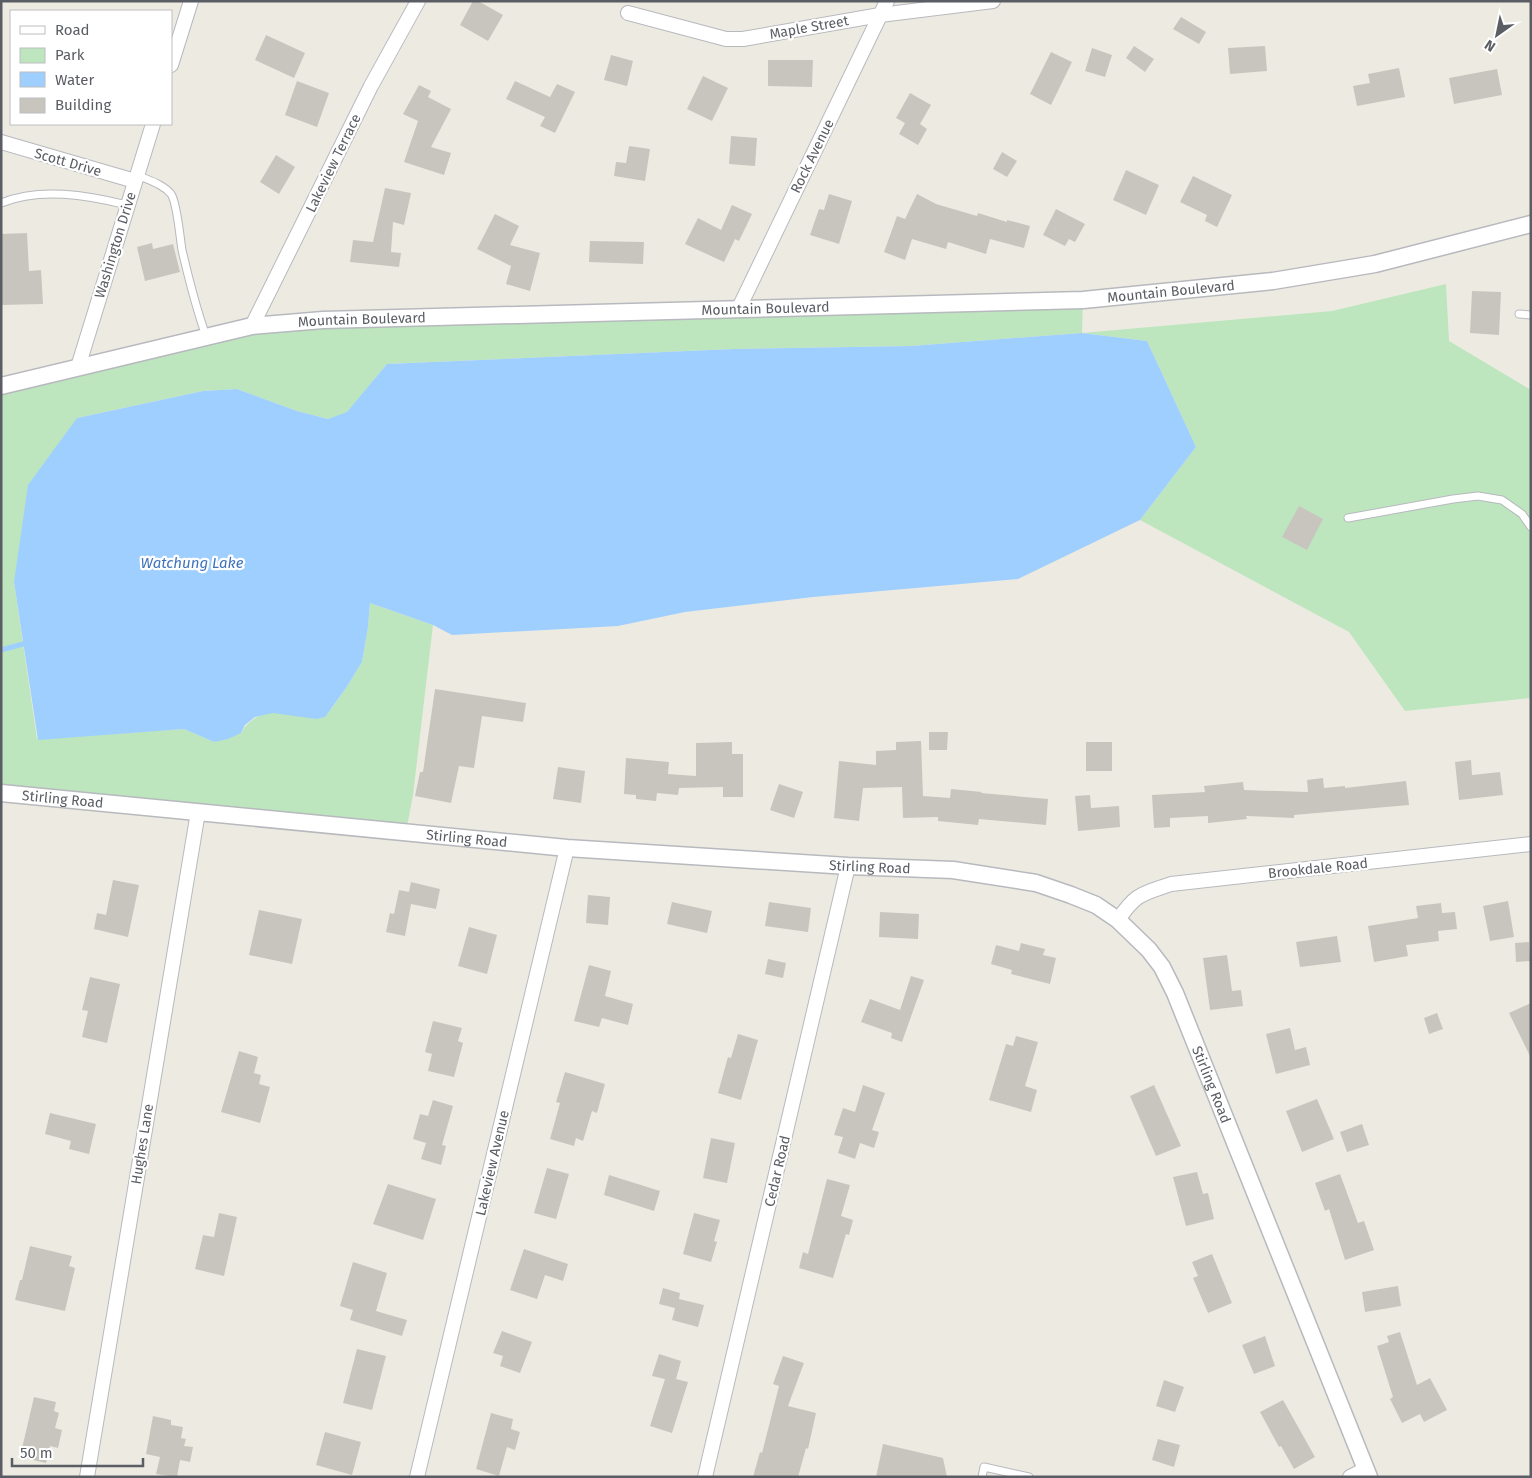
<svg xmlns="http://www.w3.org/2000/svg" width="1532" height="1478" font-family="'Fira Sans',sans-serif">
  <style>
    .green { fill: #bde6bf }
    .water { fill: #9fcfff }
    .lines { fill: none; stroke-linecap: round; stroke-linejoin: round }
    .stream { stroke: #9fcfff; stroke-width: 5 }
    .building { fill: #c8c5be }
    .service-casing { stroke: #b7b9be; stroke-width: 9 }
    .minor-casing { stroke: #b7b9be; stroke-width: 16 }
    .tertiary-casing { stroke: #b7b9be; stroke-width: 19 }
    .service { stroke: #fff; stroke-width: 7 }
    .minor { stroke: #fff; stroke-width: 14 }
    .tertiary { stroke: #fff; stroke-width: 16 }
    .labels { text-anchor: middle; stroke-width: 4.5; stroke-linejoin: round; paint-order: stroke }
    .street-label { font-size: 14px; fill: #5a5d63; stroke: #fff }
    .water-label { font-size: 15px; font-style: italic; fill: #3e73bc; stroke: #fff }
  </style>
  <rect width="100%" height="100%" fill="#edebe1"/>
  <path class="green" d="M1446,284L1449,341L1531,390V698L1405,711L1349,632L1140,520L1196,447L1147,341L1082,333L911,346L734,349L387,364L347,413L328,419L297,411L237,389L203,391L77,418L14,582L37,739L184,729L214,742L241,733C258,704 288,713 316,719L331,709L346,688L362,662L368,627L370,603L433,625L413,795L406,832L1,793V386L252,326L1083,300L1082,333L1332,311Z"/>
  <path class="water" d="M1082,333L1147,341L1196,447L1140,520L1018,579L813,597L685,612L618,626L452,635L433,625L370,603L368,627L362,662L346,688L325,717L316,719L273,713L255,717L245,725L241,733L228,739L214,742L184,729L38,740L14,582L28,485L77,418L203,391L237,389L297,411L328,419L347,412L387,364L734,349L911,346Z"/>
  <g class="lines">
    <path class="stream" d="M1,650L23,644"/>
  </g>
  <g class="building">
    <path d="M473,1H478L503,15L488,41L460,25Z"/>
    <path d="M1181,17L1206,32L1199,44L1173,29Z"/>
    <path d="M266,35L305,53L294,78L255,60Z"/>
    <path d="M1134,46L1154,59L1145,72L1126,58Z"/>
    <path d="M1265,46L1267,71L1230,74L1228,48Z"/>
    <path d="M1092,48L1112,55L1105,77L1085,71Z"/>
    <path d="M1051,52L1072,62L1051,105L1030,94Z"/>
    <path d="M611,55L633,61L627,86L604,80Z"/>
    <path d="M768,60H813L812,87L768,86Z"/>
    <path d="M1399,68L1405,97L1357,106L1353,86L1370,83L1368,74Z"/>
    <path d="M1497,69L1502,95L1454,104L1449,78Z"/>
    <path d="M703,76L728,88L712,121L687,109Z"/>
    <path d="M297,81L329,93L317,127L285,115Z"/>
    <path d="M515,81L550,97L557,84L575,92L555,133L540,126L545,117L506,99Z"/>
    <path d="M419,85L431,91L428,97L451,109L431,147L451,153L444,175L404,162L418,121L403,114Z"/>
    <path d="M910,93L931,105L920,124L927,129L918,145L899,134L905,123L896,118Z"/>
    <path d="M731,136L757,138L755,166L729,164Z"/>
    <path d="M629,146L650,149L645,181L614,176L616,162L626,163Z"/>
    <path d="M1002,152L1017,161L1007,177L993,169Z"/>
    <path d="M276,155L295,167L279,194L260,182Z"/>
    <path d="M1126,170L1159,185L1146,215L1113,200Z"/>
    <path d="M1193,176L1232,195L1217,227L1205,221L1207,215L1180,202Z"/>
    <path d="M385,188L411,193L404,225L393,222L391,252L401,253L399,267L350,262L353,240L373,242Z"/>
    <path d="M829,194L852,201L839,244L810,235L819,209L824,210Z"/>
    <path d="M917,194L936,204L977,216L978,213L1007,222V220L1030,226L1024,248L990,239L986,254L948,242L946,249L912,239L905,260L884,252L897,216L905,219Z"/>
    <path d="M732,205L752,214L739,241L735,239L724,262L685,244L698,218L721,230Z"/>
    <path d="M1056,209L1085,224L1075,242L1069,239L1065,246L1043,235Z"/>
    <path d="M495,214L519,226L510,245L540,253L530,291L506,284L511,266L477,249Z"/>
    <path d="M27,233L29,271L41,270L43,304L1,305V234Z"/>
    <path d="M590,241L644,242L643,264L589,262Z"/>
    <path d="M152,243L153,249L173,244L180,272L145,281L137,247Z"/>
    <path d="M1472,291L1501,292L1499,335L1470,333Z"/>
    <path d="M1299,506L1323,519L1307,550L1282,537Z"/>
    <path d="M435,689L526,703L523,722L482,716L474,768L459,766L451,803L415,796L420,772H423Z"/>
    <path d="M929,732H948L947,750H929Z"/>
    <path d="M921,741L923,796L950,798L951,789L982,792L981,793L1048,799L1046,825L979,819L978,825L938,821V817L903,818L902,787L863,788L859,821L834,818L839,761L876,765V751L896,750V742Z"/>
    <path d="M732,742V754H743V797H723V787L679,788L678,795L657,793L656,801L636,799V795L624,794L626,758L669,762L668,774L696,776V743Z"/>
    <rect x="1086" y="742" width="26" height="29"/>
    <path d="M1471,760L1472,775L1500,772L1503,795L1459,800L1455,762Z"/>
    <path d="M558,767L585,771L581,803L553,799Z"/>
    <path d="M1323,778L1324,788L1345,786V788L1406,781L1409,805L1294,815V818L1246,816L1247,819L1208,823V816L1170,818V827L1154,828L1152,795L1205,792L1204,786L1243,782L1244,790L1308,792L1307,780Z"/>
    <path d="M779,784L803,792L794,818L770,810Z"/>
    <path d="M1090,795L1091,808L1119,806L1120,827L1078,831L1075,796Z"/>
    <path d="M113,880L139,885L128,937L94,929L97,913L106,915Z"/>
    <path d="M411,882L440,889L436,909L411,904L405,936L386,932L390,913L394,914L399,890L409,892Z"/>
    <path d="M588,895L610,897L608,925L586,923Z"/>
    <path d="M1508,901L1514,937L1490,941L1483,906Z"/>
    <path d="M672,902L712,911L707,933L667,924Z"/>
    <path d="M769,902L811,908L808,932L765,926Z"/>
    <path d="M1441,903L1442,913L1455,912L1457,929L1438,931L1439,941L1406,945L1408,956L1374,962L1368,926L1418,918L1416,906Z"/>
    <path d="M259,910L302,919L292,964L249,955Z"/>
    <path d="M880,912L919,914L918,939L879,937Z"/>
    <path d="M469,927L497,935L487,974L458,966Z"/>
    <path d="M1337,936L1341,962L1300,967L1296,942Z"/>
    <path d="M1529,942L1530,961L1516,962L1515,943Z"/>
    <path d="M1021,943L1045,949L1043,955L1056,958L1050,984L1011,974L1012,970L991,964L996,945L1019,951Z"/>
    <path d="M1227,955L1232,991L1241,990L1243,1006L1210,1010L1203,958Z"/>
    <path d="M768,959L786,963L783,978L765,974Z"/>
    <path d="M589,965L611,971L605,996L633,1004L628,1025L602,1018L599,1027L574,1021Z"/>
    <path d="M911,976L924,980L902,1042L891,1038L892,1033L861,1022L870,999L900,1010Z"/>
    <path d="M90,977L120,984L107,1043L82,1037L88,1011L82,1010Z"/>
    <path d="M1531,1003V1058L1509,1013Z"/>
    <path d="M1437,1013L1443,1029L1429,1034L1424,1018Z"/>
    <path d="M433,1021L462,1028L458,1041L463,1043L454,1077L428,1071L432,1054L425,1052Z"/>
    <path d="M1290,1028L1295,1050L1306,1047L1310,1065L1276,1074L1266,1034Z"/>
    <path d="M738,1034L758,1040L741,1100L718,1093L728,1057L731,1058Z"/>
    <path d="M1016,1036L1038,1042L1025,1086L1037,1090L1031,1112L989,1100L1006,1044L1013,1046Z"/>
    <path d="M239,1051L258,1057L254,1073L261,1075L259,1084L270,1087L260,1123L221,1112Z"/>
    <path d="M565,1072L605,1084L597,1113L592,1111L583,1141L576,1138L574,1146L550,1139L560,1103L556,1102Z"/>
    <path d="M863,1085L885,1093L872,1130L879,1132L874,1148L860,1143L855,1159L838,1153L843,1137L834,1135L843,1108L855,1112Z"/>
    <path d="M1154,1085L1181,1146L1156,1156L1130,1096Z"/>
    <path d="M1317,1099L1334,1139L1302,1152L1286,1111Z"/>
    <path d="M433,1100L453,1106L442,1145L446,1146L441,1165L421,1159L426,1143L413,1139L420,1114L428,1116Z"/>
    <path d="M50,1113L96,1124L89,1154L69,1149L71,1141L45,1134Z"/>
    <path d="M1362,1124L1369,1145L1347,1152L1340,1132Z"/>
    <path d="M711,1138L735,1143L727,1183L703,1178Z"/>
    <path d="M547,1168L569,1174L556,1219L534,1213Z"/>
    <path d="M1197,1172L1203,1194L1208,1193L1214,1219L1186,1226L1173,1177Z"/>
    <path d="M1340,1174L1358,1223L1364,1221L1374,1250L1345,1260L1329,1209L1325,1211L1315,1183Z"/>
    <path d="M609,1175L660,1191L654,1211L604,1195Z"/>
    <path d="M827,1179L850,1185L841,1216L853,1220L849,1235L846,1234L833,1278L799,1268L803,1252L808,1254Z"/>
    <path d="M388,1184L436,1199L423,1240L373,1224Z"/>
    <path d="M219,1213L237,1217L224,1276L195,1269L203,1235L214,1237Z"/>
    <path d="M694,1213L720,1220L714,1241L717,1242L711,1262L683,1254Z"/>
    <path d="M30,1246L72,1256L69,1266L75,1268L65,1311L15,1300L20,1280H22Z"/>
    <path d="M524,1249L568,1264L563,1281L545,1275L537,1299L510,1290Z"/>
    <path d="M1212,1254L1232,1303L1208,1313L1193,1278L1198,1276L1192,1262Z"/>
    <path d="M353,1262L387,1273L376,1311L407,1320L402,1336L350,1320L353,1310L340,1306Z"/>
    <path d="M1398,1286L1401,1306L1365,1312L1362,1292Z"/>
    <path d="M663,1288L680,1293L679,1299L704,1305L698,1327L672,1320L675,1308L659,1304Z"/>
    <path d="M502,1331L532,1342L520,1373L500,1366L503,1356L493,1353Z"/>
    <path d="M1400,1332L1417,1385L1430,1378L1447,1410L1424,1422L1420,1414L1402,1423L1390,1399L1393,1397L1377,1346L1389,1342L1387,1336Z"/>
    <path d="M1265,1336L1275,1366L1254,1374L1242,1345Z"/>
    <path d="M357,1349L386,1356L372,1410L343,1403Z"/>
    <path d="M659,1354L681,1361L676,1379L688,1382L672,1433L650,1426L665,1379L652,1376Z"/>
    <path d="M783,1356L804,1363L788,1406L816,1413L808,1449L806,1448L798,1477H753L760,1452L762,1453L779,1386L773,1384Z"/>
    <path d="M1164,1380L1184,1387L1175,1412L1156,1406Z"/>
    <path d="M34,1397L56,1402L54,1411L59,1413L55,1428L62,1430L58,1448L50,1446L46,1463L20,1457Z"/>
    <path d="M1283,1400L1315,1457L1294,1469L1281,1446L1279,1447L1260,1412Z"/>
    <path d="M491,1413L513,1419L511,1429L520,1432L515,1450L507,1447L499,1476L476,1469Z"/>
    <path d="M153,1416L171,1420V1425L183,1427L181,1438L186,1439L184,1446L193,1447L190,1462L180,1460L177,1477L156,1474L160,1457L146,1454Z"/>
    <path d="M325,1432L361,1442L352,1475L316,1465Z"/>
    <path d="M1158,1439L1180,1445L1174,1467L1152,1460Z"/>
    <path d="M883,1444L943,1458L947,1477H876Z"/>
  </g>
  <g class="lines">
    <g class="service-casing">
      <g id="service">
        <path d="M137,175C148,180 163,184 171,194C177,202 180,238 182,250C189,280 196,308 206,336"/>
        <path d="M1,203C40,187 87,195 127,205"/>
        <path d="M1519,314L1531,315"/>
        <path d="M1348,518L1453,499L1478,496L1502,500L1522,514L1531,527"/>
        <path d="M982,1477L984,1467L1029,1477"/>
      </g>
    </g>
    <g class="minor-casing">
      <g id="minor">
        <path d="M628,13L726,39H743L880,15L993,1"/>
        <path d="M171,65L191,1"/>
        <path d="M1,142L135,181"/>
        <path d="M738,310L887,1"/>
        <path d="M252,326L371,86L418,1"/>
        <path d="M78,367L153,124"/>
        <path d="M1118,920C1136,893 1142,894 1171,884L1531,844"/>
        <path d="M87,1477L198,812"/>
        <path d="M417,1477L567,848"/>
        <path d="M705,1477L848,866"/>
        <path d="M1350,1477L1366,1469"/>
      </g>
    </g>
    <g class="tertiary-casing">
      <g id="tertiary">
        <path id="s1" d="M1,386L252,326L323,320L1083,300L1273,281L1375,264L1531,224"/>
        <path id="s2" d="M1,793L567,848L848,866L953,870L1036,883L1071,895L1096,905L1118,920L1149,950L1162,967L1175,993L1369,1477"/>
      </g>
    </g>
    <use href="#service" class="service"/>
    <use href="#minor" class="minor"/>
    <use href="#tertiary" class="tertiary"/>
  </g>
  <g class="labels">
    <g class="street-label">
      <text transform="translate(809 27) rotate(-10)" y="5">Maple Street</text>
      <text transform="translate(812 156) rotate(-64)" y="5">Rock Avenue</text>
      <text transform="translate(68 162) rotate(16)" y="5">Scott Drive</text>
      <text transform="translate(333 163) rotate(-64)" y="5">Lakeview Terrace</text>
      <text transform="translate(115 245) rotate(-73)" y="5">Washington Drive</text>
      <text dy="5" stroke="none"><textPath href="#s1" startOffset="1178">Mountain Boulevard</textPath></text>
      <text dy="5" stroke="none"><textPath href="#s1" startOffset="772">Mountain Boulevard</textPath></text>
      <text dy="5" stroke="none"><textPath href="#s1" startOffset="368">Mountain Boulevard</textPath></text>
      <text dy="5" stroke="none"><textPath href="#s2" startOffset="62">Stirling Road</textPath></text>
      <text dy="5" stroke="none"><textPath href="#s2" startOffset="468">Stirling Road</textPath></text>
      <text dy="5" stroke="none"><textPath href="#s2" startOffset="872">Stirling Road</textPath></text>
      <text transform="translate(1318 868) rotate(-6)" y="5">Brookdale Road</text>
      <text dy="5" stroke="none"><textPath href="#s2" startOffset="1322">Stirling Road</textPath></text>
      <text transform="translate(142 1144) rotate(-81)" y="5">Hughes Lane</text>
      <text transform="translate(492 1163) rotate(-77)" y="5">Lakeview Avenue</text>
      <text transform="translate(777 1171) rotate(-77)" y="5">Cedar Road</text>
    </g>
    <g class="water-label">
      <text x="192" y="568">Watchung Lake</text>
    </g>
  </g>
  <rect width="1532" height="1478" fill="none" stroke="#5a5d63" stroke-width="5"/>
  <rect x="10" y="10" width="162" height="115" fill="#ffffff" stroke="#bdbec1"/>
  <rect x="20" y="26" width="25" height="8" fill="#ffffff" stroke="#bdbec1"/>
  <text x="55" y="35" font-size="15" fill="#5a5d63">Road</text>
  <rect x="20" y="48" width="25" height="15" fill="#bde6bf" stroke="#bdbec1"/>
  <text x="55" y="60" font-size="15" fill="#5a5d63">Park</text>
  <rect x="20" y="72" width="25" height="15" fill="#9fcfff" stroke="#bdbec1"/>
  <text x="55" y="85" font-size="15" fill="#5a5d63">Water</text>
  <rect x="20" y="98" width="25" height="15" fill="#c8c5be" stroke="#bdbec1"/>
  <text x="55" y="110" font-size="15" fill="#5a5d63">Building</text>
  <g transform="translate(1497 35) rotate(213)" stroke="#ffffff" stroke-width="4" paint-order="stroke">
  <path d="M0-4L9 19L0 12L-9 19Z" fill="#5a5d63"/>
  <text y="-8" font-size="14" font-weight="bold" text-anchor="middle" fill="#5a5d63">N</text>
  </g>
  <path d="M12 1458v8h131v-8" fill="none" stroke="#5a5d63" stroke-width="2.5"/>
  <text x="20" y="1458" font-size="15" fill="#5a5d63" stroke="#ffffff" stroke-width="4" paint-order="stroke">50 m</text>
</svg>
